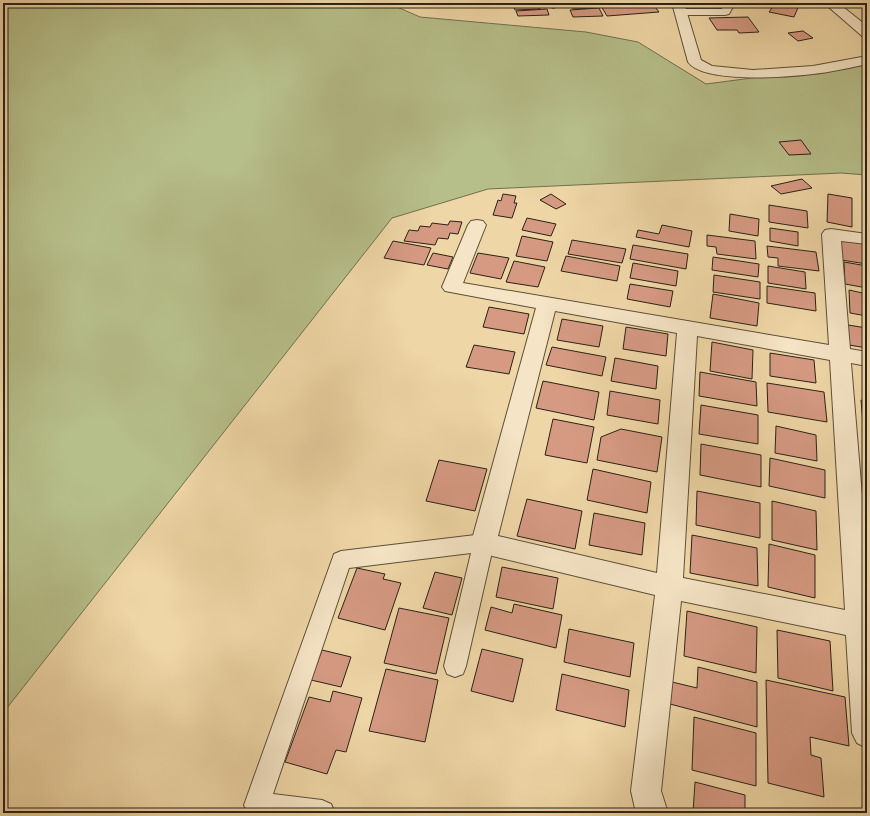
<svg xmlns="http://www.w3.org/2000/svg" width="870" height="816" font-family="'IM FELL French Canon',serif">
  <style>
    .green { fill: #b6be89; stroke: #707050 }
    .building { fill: #d69a83; stroke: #2a2216 }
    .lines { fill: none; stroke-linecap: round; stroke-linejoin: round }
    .service-casing { stroke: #5b4f3a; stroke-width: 2 }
    .minor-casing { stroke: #5b4f3a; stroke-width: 2 }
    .tertiary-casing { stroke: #5b4f3a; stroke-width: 2 }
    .service { fill: #f5e4c5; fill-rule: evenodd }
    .minor { fill: #f5e4c5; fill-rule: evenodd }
    .tertiary { fill: #f5e4c5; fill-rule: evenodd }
  </style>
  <rect width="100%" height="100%" fill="#efd6a6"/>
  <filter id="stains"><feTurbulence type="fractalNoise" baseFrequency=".005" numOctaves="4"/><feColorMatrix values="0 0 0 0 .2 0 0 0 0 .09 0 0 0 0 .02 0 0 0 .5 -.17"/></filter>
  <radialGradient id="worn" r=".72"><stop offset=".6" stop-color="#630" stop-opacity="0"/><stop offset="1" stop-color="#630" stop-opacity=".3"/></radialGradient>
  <path class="green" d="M3,3H388L420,17L586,32L638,42L706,84L867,63V175L841,173L488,189L392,218L3,713Z"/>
  <g class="building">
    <path d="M512,3H537L540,9L515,10Z"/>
    <path d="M581,3H596L598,8L573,9L571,4Z"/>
    <path d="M652,3L659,12L607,16L601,6Z"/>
    <path d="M690,3H716L717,8L709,7L710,10L696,9V7L691,6Z"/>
    <path d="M767,3H800L794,17L769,12L772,8L766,7Z"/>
    <path d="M599,8L603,16L573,17L570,10Z"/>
    <path d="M547,9L549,15L518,16L516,11Z"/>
    <path d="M748,17L759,32L739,33L737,30H717L709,18Z"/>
    <path d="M803,31L813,38L798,41L788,33Z"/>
    <path d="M801,140L811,154L789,155L779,142Z"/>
    <path d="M802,179L812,188L781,194L771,186Z"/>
    <rect x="863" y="190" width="4" height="22"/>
    <path d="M503,194L516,196L514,203H517L512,218L493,215L498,200L501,201Z"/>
    <path d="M551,194L566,204L556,209L540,200Z"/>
    <path d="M828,194L852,198V227L827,222Z"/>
    <path d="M769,205L807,211L808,228L769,222Z"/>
    <path d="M730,214L759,219L758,236L729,231Z"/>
    <path d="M527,218L556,224L551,236L522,230Z"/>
    <path d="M450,221L462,222L458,234L450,233L448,239L438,238L435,245L404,241L409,230L418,231L420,226L430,227L432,223L448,225Z"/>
    <path d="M662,225L692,231L689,247L636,237L638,230L659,234Z"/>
    <path d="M770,228L798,232V246L770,241Z"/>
    <path d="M707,235L755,241L756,259L717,254L716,247L707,246Z"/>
    <path d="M522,236L553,242L547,261L516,256Z"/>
    <path d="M572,240L626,249L622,263L568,254Z"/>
    <path d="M841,240L867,244V264L841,260Z"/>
    <path d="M393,241L431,248L424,265L384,258Z"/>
    <path d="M633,245L688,254L686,269L630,259Z"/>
    <path d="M767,246L816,252L819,271L778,266V258L768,257Z"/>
    <path d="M433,253L453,257L448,269L427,265Z"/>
    <path d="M478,253L509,258L501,279L470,273Z"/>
    <path d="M566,256L620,266L617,281L561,271Z"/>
    <path d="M713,257L759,264L758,277L712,270Z"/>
    <path d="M514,261L545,267L538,287L506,282Z"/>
    <path d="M844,262L867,266V288L845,284Z"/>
    <path d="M633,263L678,271L676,286L630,278Z"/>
    <path d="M768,266L805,272L806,289L768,283Z"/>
    <path d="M714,275L760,282V299L713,292Z"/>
    <path d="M630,284L673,291L670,307L627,299Z"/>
    <path d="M767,286L815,293L816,311L767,303Z"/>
    <path d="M849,290L867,294V316L850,313Z"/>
    <path d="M713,294L759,303L757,326L710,318Z"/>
    <path d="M489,307L529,314L524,334L483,327Z"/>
    <path d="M562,319L603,326L599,347L557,340Z"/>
    <path d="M848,325L867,328V348L849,345Z"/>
    <path d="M626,327L668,334L666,356L623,349Z"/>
    <path d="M712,342L753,350L752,379L710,371Z"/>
    <path d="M474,345L515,352L509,374L466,367Z"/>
    <path d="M552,347L606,357L602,376L546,365Z"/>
    <path d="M770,353L814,360L816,383L770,376Z"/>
    <path d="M615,358L658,366L656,389L611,381Z"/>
    <path d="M700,372L756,382L757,406L699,396Z"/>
    <path d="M543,381L599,392L594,420L536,408Z"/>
    <path d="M767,383L824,392L827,422L768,412Z"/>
    <path d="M610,391L660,400L658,424L607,415Z"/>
    <path d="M861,400L867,401V424L863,423Z"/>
    <path d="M701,405L758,415V444L699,434Z"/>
    <path d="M553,419L594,427L587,463L545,455Z"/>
    <path d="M776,426L816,435L817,461L775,453Z"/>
    <path d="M863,428H867V453H865Z"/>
    <path d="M621,429L662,437L657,472L597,460L601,437Z"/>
    <path d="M701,444L761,455V487L700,475Z"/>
    <path d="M770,458L825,470V498L769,486Z"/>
    <path d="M439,460L487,469L475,511L426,501Z"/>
    <path d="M593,469L651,482L647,513L587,500Z"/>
    <path d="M697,491L760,503V538L696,525Z"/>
    <path d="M527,499L582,511L575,549L517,536Z"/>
    <path d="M772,501L816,511L817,550L772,540Z"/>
    <path d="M594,513L645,523L642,555L589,545Z"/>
    <path d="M692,535L757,548L758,586L690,573Z"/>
    <path d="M769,544L815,555V598L768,587Z"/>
    <path d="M502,567L558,578L553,609L496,597Z"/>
    <path d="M357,568L385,574L383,579L401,583L385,630L338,618Z"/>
    <path d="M435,572L462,578L452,615L423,608Z"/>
    <path d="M514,604L562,615L556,648L485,630L491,607L512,613Z"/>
    <path d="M399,608L449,618L436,674L384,663Z"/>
    <path d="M687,611L757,627L756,673L684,656Z"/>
    <path d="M569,629L634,643L630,677L564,662Z"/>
    <path d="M777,630L830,641L833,691L778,678Z"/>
    <path d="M482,649L523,659L513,702L471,691Z"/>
    <path d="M322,650L351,657L341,687L311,680Z"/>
    <path d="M698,667L757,682V727L670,704L672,682L697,688Z"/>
    <path d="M386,669L438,680L425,742L369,731Z"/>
    <path d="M562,674L629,690L625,727L556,710Z"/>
    <path d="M766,680L845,697L849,746L810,737L811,755L821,758L824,797L768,783Z"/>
    <path d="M333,691L362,698L346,752L336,750L327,774L285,762L309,697L330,702Z"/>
    <path d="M694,717L756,733V786L692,770Z"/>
    <path d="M695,782L745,795V813H693Z"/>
  </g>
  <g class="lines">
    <g class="service-casing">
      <g id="service">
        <path d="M548,3H558L559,5L554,8L550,7Z"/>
        <path d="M725,3H735L729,14L725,15H680L675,12L680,9H722Z"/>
        <path d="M484,534L491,537L494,543L466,666L463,674L455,677L447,674L444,666L471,553L349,568L273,794L322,800L331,804L335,813H248L244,805L334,554L341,551Z"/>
      </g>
    </g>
    <g class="minor-casing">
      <g id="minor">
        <path d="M672,3H684L701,60L712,66L753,70L813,66L867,56V64C849,68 831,72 813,74C787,77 704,84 688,62Z"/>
        <path d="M477,220L483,221L486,225L463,283L829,345L822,234L825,230L831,229L867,234V244L841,241L850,349L867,352V366L851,363L867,556V748L857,743L852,733L846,635L681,601L661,791L668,813H636L631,791L655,595L484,554L475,551L471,543L536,308L445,291L442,287L468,225L471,221ZM555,311L677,333L657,573L498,536ZM697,336L830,360L845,610L683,578Z"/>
      </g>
    </g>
    <g class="tertiary-casing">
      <path id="tertiary" d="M824,3H838L867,26V37L862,36Z"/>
    </g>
    <use href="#service" class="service"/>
    <use href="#minor" class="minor"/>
    <use href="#tertiary" class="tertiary"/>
  </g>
  <rect width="870" height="816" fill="none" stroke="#efd6a6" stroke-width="16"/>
  <rect x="4" y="4" width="862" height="808" fill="none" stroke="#2a2216" stroke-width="2"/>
  <rect x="8" y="8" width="854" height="800" fill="none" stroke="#2a2216"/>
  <rect width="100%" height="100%" filter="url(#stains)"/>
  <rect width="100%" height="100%" fill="url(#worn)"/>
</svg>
